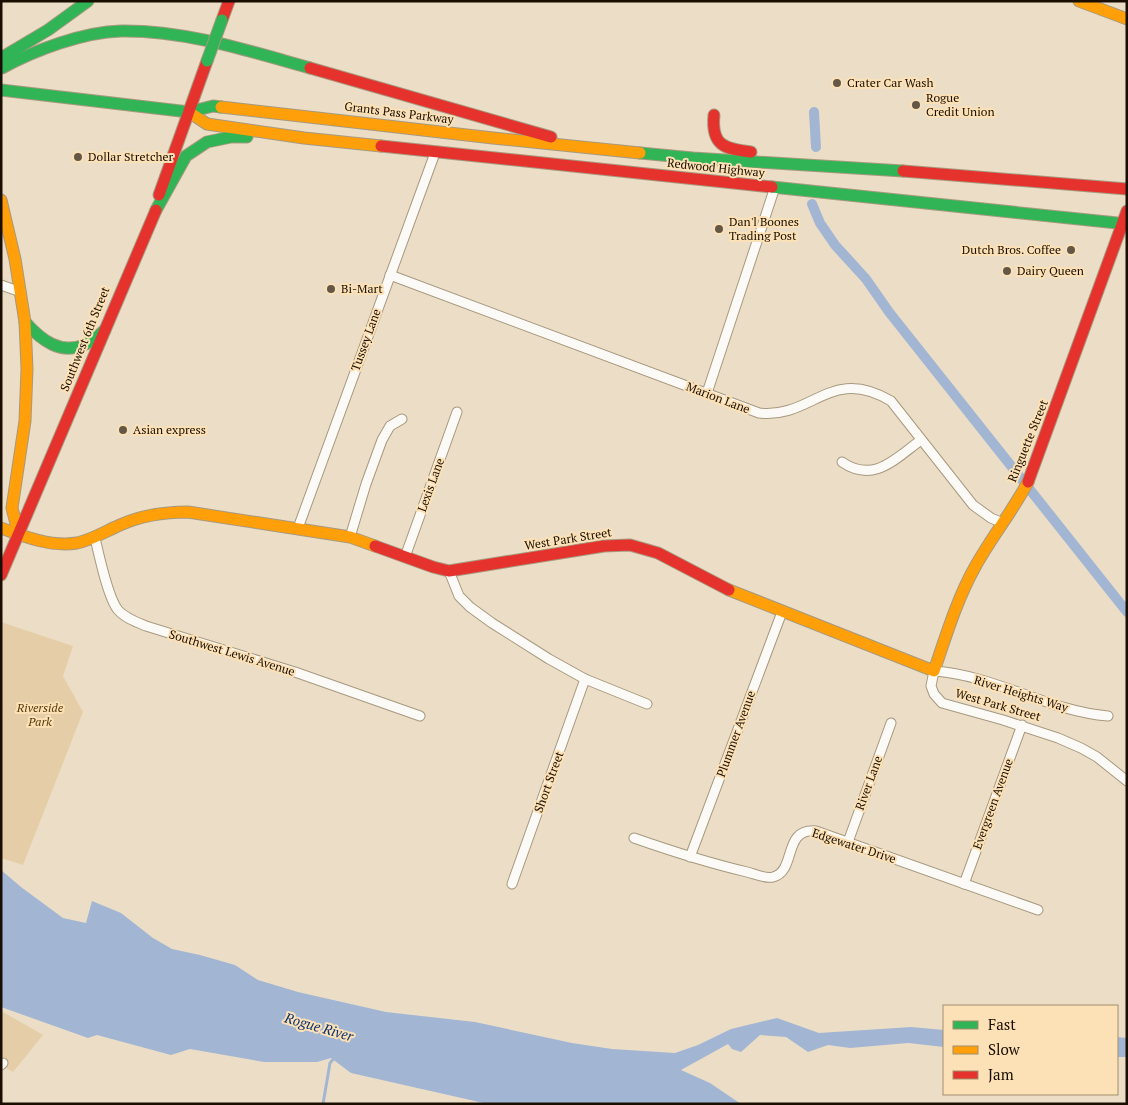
<svg xmlns="http://www.w3.org/2000/svg" width="1128" height="1105" font-family="'PT Serif',serif">
  <style>
    .green { fill: #e5cea7 }
    .water { fill: #a2b6d4 }
    .lines { fill: none; stroke-linecap: round; stroke-linejoin: round }
    .stream { stroke: #a2b6d4; stroke-width: 3 }
    .canal { stroke: #a2b6d4; stroke-width: 10 }
    .street-casing { stroke: #a7997f; stroke-width: 11 }
    .fast-casing { stroke: #a7997f; stroke-width: 13 }
    .slow-casing { stroke: #a7997f; stroke-width: 13 }
    .jam-casing { stroke: #a7997f; stroke-width: 13 }
    .street { stroke: #fcfaf6; stroke-width: 9 }
    .fast { stroke: #30b455; stroke-width: 11 }
    .slow { stroke: #ff9f0a; stroke-width: 11 }
    .jam { stroke: #e5322d; stroke-width: 11 }
    .fast-bridge-casing { stroke: #a7997f; stroke-width: 13; stroke-linecap: butt }
    .fast-bridge { stroke: #30b455; stroke-width: 11 }
    .poi-dot { fill: #645745; stroke: #fce1b6; stroke-width: 2 }
    .labels { text-anchor: middle; stroke-width: 4; stroke-linejoin: round; paint-order: stroke }
    .poi-label { font-size: 12px; fill: #1a0e00; stroke: #fce1b6; text-anchor: start }
    .street-label { font-size: 12px; fill: #1a0e00; stroke: #fce1b6 }
    .park-label { font-size: 12px; font-style: italic; fill: #543c0b; stroke: #fce1b6 }
    .water-label { font-size: 14px; font-style: italic; fill: #0b3372; stroke: #fce1b6 }
  </style>
  <rect width="100%" height="100%" fill="#ecdec6"/>
  <g class="green">
    <path d="M1,622L73,646L63,676L83,712L23,865L1,858Z"/>
    <path d="M3,1012L43,1035L13,1072L1,1065V1017Z"/>
  </g>
  <g class="water">
    <path d="M1,870L21,887L63,918L86,923L92,901L121,913L153,938L172,949L200,955L235,965L258,980L298,992L386,1012L475,1022L572,1043L612,1049L675,1053L698,1045L731,1029L777,1018L819,1033L911,1027L944,1030V1047L908,1043L850,1048L828,1045L808,1052L786,1037L760,1035L741,1052L732,1049L728,1044L681,1070L710,1083L741,1104H488L351,1073L331,1058L317,1062H264L190,1049L171,1055L97,1035L88,1038L1,1007Z"/>
    <path d="M1117,1037L1127,1038V1057H1117Z"/>
  </g>
  <g class="lines">
    <path class="stream" d="M323,1104L330,1063L335,1057"/>
    <g class="canal">
      <path d="M814,112L816,147"/>
      <path d="M812,204L820,223L835,245L866,279L889,312L1127,612"/>
    </g>
    <g class="street-casing">
      <g id="street">
        <path d="M390,275L759,413C813,419 830,365 891,401L973,505L991,518L1003,523"/>
        <path d="M1,285L21,292"/>
        <path d="M707,393L775,187"/>
        <path d="M842,462C874,484 896,458 921,440"/>
        <path d="M298,528L435,153"/>
        <path d="M350,537L366,484L382,440L390,426L402,419"/>
        <path d="M95,538C99,555 108,598 118,610C125,618 136,622 146,626L295,672L420,716"/>
        <path d="M405,557L457,412"/>
        <path d="M449,571L459,596L470,607L492,623L549,659L585,679L647,704"/>
        <path d="M1108,716C1048,711 994,675 934,671L931,686L934,694L942,703L1003,720L1058,738L1081,748L1097,757L1127,781"/>
        <path d="M634,838C671,851 709,863 747,872C755,874 766,879 773,877C797,871 782,828 816,831L1038,910"/>
        <path d="M848,842L891,723"/>
        <path d="M690,857L782,612"/>
        <path d="M512,884L585,679"/>
        <path d="M964,884L1022,725"/>
        <path d="M1,1065L3,1063"/>
      </g>
    </g>
    <g class="fast-casing">
      <g id="fast">
        <path d="M1,58L48,30L88,1"/>
        <path d="M2,68C35,50 83,32 121,31C185,30 249,51 310,68"/>
        <path d="M1,90L189,112L213,106L221,107"/>
        <path d="M640,153L693,158L903,171"/>
        <path d="M772,187L1127,224"/>
        <path d="M156,210L186,156L207,142L231,137H247"/>
        <path d="M25,322C41,340 61,356 86,344C93,341 99,335 105,330"/>
      </g>
    </g>
    <g class="slow-casing">
      <g id="slow">
        <path d="M1079,1L1127,19"/>
        <path d="M221,107L493,138L640,153"/>
        <path d="M189,112L207,124L304,138L381,146"/>
        <path d="M1,200L15,259L25,322L27,369L25,421L12,508L19,535"/>
        <path d="M1,528C25,537 51,547 77,543C92,540 106,531 120,525C142,515 164,512 188,512L350,537L375,546"/>
        <path d="M729,590L934,671C946,636 957,599 975,567C991,538 1012,512 1028,482"/>
      </g>
    </g>
    <g class="jam-casing">
      <g id="jam">
        <path d="M222,20L229,1"/>
        <path d="M310,68L551,137"/>
        <path d="M714,115C711,145 724,149 751,152"/>
        <path d="M381,146L772,187"/>
        <path d="M903,171L1127,189"/>
        <path d="M159,195L207,61"/>
        <path d="M1028,482L1127,211"/>
        <path d="M375,546L433,567L449,571L604,546L630,545L658,553L729,590"/>
        <path d="M1,575L156,210"/>
      </g>
    </g>
    <use href="#street" class="street"/>
    <use href="#fast" class="fast"/>
    <use href="#slow" class="slow"/>
    <use href="#jam" class="jam"/>
    <g class="fast-bridge-casing">
      <path id="fast-bridge" d="M207,61L222,20"/>
    </g>
    <use href="#fast-bridge" class="fast-bridge"/>
  </g>
  <g class="poi-dot">
    <circle cx="837" cy="83" r="5"/>
    <circle cx="916" cy="105" r="5"/>
    <circle cx="78" cy="157" r="5"/>
    <circle cx="719" cy="229" r="5"/>
    <circle cx="1071" cy="250" r="5"/>
    <circle cx="1007" cy="271" r="5"/>
    <circle cx="331" cy="289" r="5"/>
    <circle cx="123" cy="430" r="5"/>
  </g>
  <g class="labels">
    <g class="poi-label">
      <text x="847" y="87">Crater Car Wash</text>
      <text x="926" y="102">Rogue<tspan x="926" dy="14">Credit Union</tspan></text>
      <text x="88" y="161">Dollar Stretcher</text>
      <text x="729" y="226">Dan'l Boones<tspan x="729" dy="14">Trading Post</tspan></text>
      <text x="1061" y="254" text-anchor="end">Dutch Bros. Coffee</text>
      <text x="1017" y="275">Dairy Queen</text>
      <text x="341" y="293">Bi-Mart</text>
      <text x="133" y="434">Asian express</text>
    </g>
    <g class="street-label">
      <text transform="translate(399 113) rotate(7)" y="4">Grants Pass Parkway</text>
      <text transform="translate(716 168) rotate(6)" y="4">Redwood Highway</text>
      <text transform="translate(85 339) rotate(-68)" y="4">Southwest 6th Street</text>
      <text transform="translate(366 340) rotate(-70)" y="4">Tussey Lane</text>
      <text transform="translate(718 398) rotate(21)" y="4">Marion Lane</text>
      <text transform="translate(1028 441) rotate(-68)" y="4">Ringuette Street</text>
      <text transform="translate(431 485) rotate(-70)" y="4">Lexis Lane</text>
      <text transform="translate(568 539) rotate(-9)" y="4">West Park Street</text>
      <text transform="translate(232 653) rotate(17)" y="4">Southwest Lewis Avenue</text>
      <text transform="translate(1021 694) rotate(17)" y="4">River Heights Way</text>
      <text transform="translate(998 705) rotate(16)" y="4">West Park Street</text>
      <text transform="translate(736 734) rotate(-70)" y="4">Plummer Avenue</text>
      <text transform="translate(549 782) rotate(-70)" y="4">Short Street</text>
      <text transform="translate(869 783) rotate(-70)" y="4">River Lane</text>
      <text transform="translate(993 804) rotate(-70)" y="4">Evergreen Avenue</text>
      <text transform="translate(854 846) rotate(18)" y="4">Edgewater Drive</text>
    </g>
    <g class="park-label">
      <text x="40" y="712">Riverside<tspan x="40" dy="14">Park</tspan></text>
    </g>
    <g class="water-label">
      <text transform="translate(319 1027) rotate(16)" y="5">Rogue River</text>
    </g>
  </g>
  <rect width="1128" height="1105" fill="none" stroke="#1a0e00" stroke-width="5"/>
  <rect x="943" y="1005" width="175" height="90" fill="#fce1b6" stroke="#a28d6d"/>
  <rect x="953" y="1021" width="25" height="8" fill="#30b455" stroke="#a28d6d"/>
  <text x="988" y="1030" font-size="15" fill="#1a0e00">Fast</text>
  <rect x="953" y="1046" width="25" height="8" fill="#ff9f0a" stroke="#a28d6d"/>
  <text x="988" y="1055" font-size="15" fill="#1a0e00">Slow</text>
  <rect x="953" y="1071" width="25" height="8" fill="#e5322d" stroke="#a28d6d"/>
  <text x="988" y="1080" font-size="15" fill="#1a0e00">Jam</text>
</svg>
